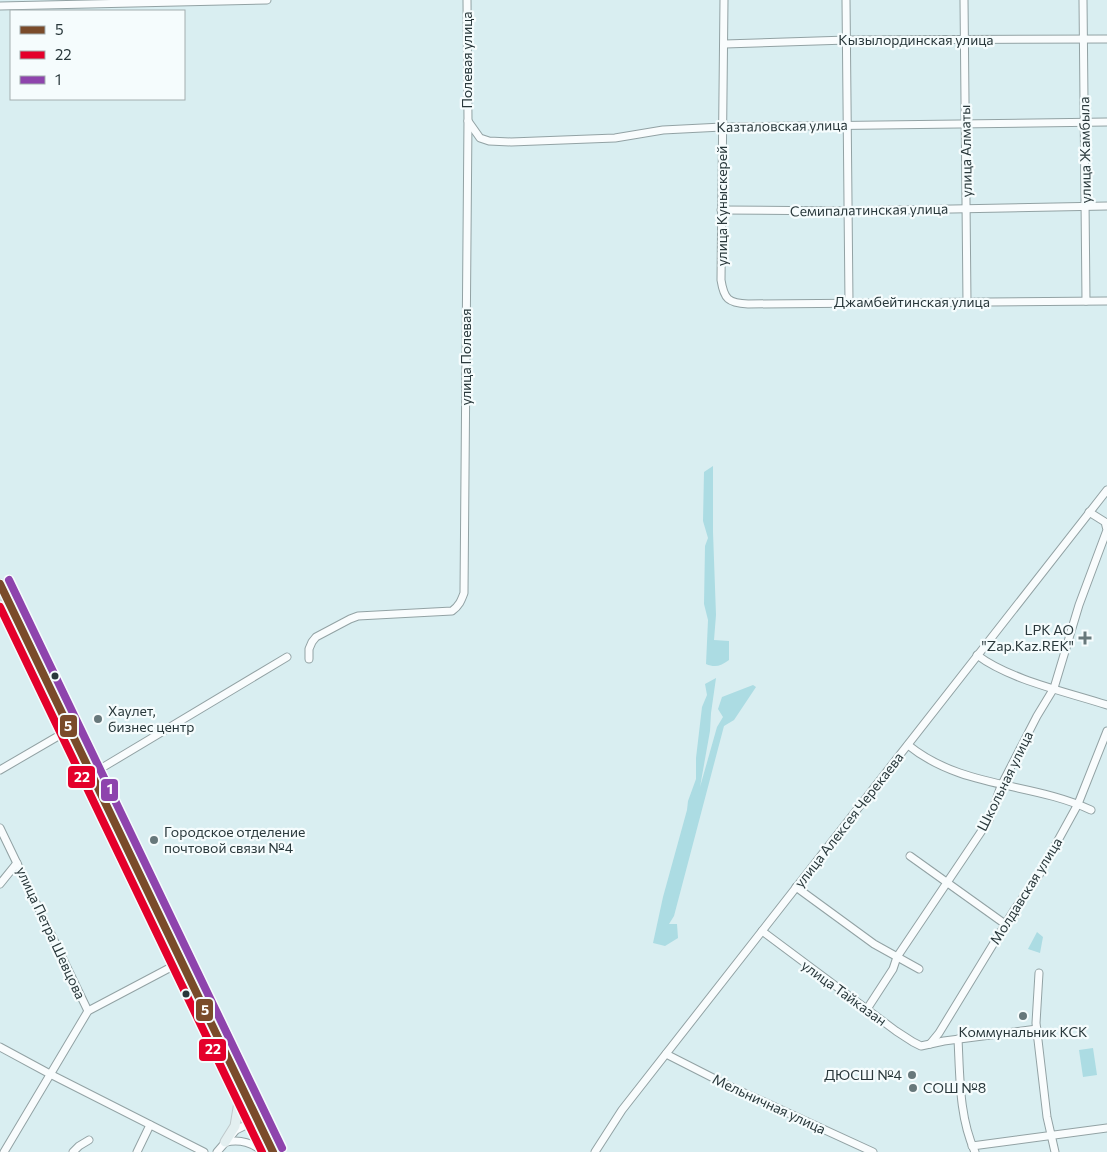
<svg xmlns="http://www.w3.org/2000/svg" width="1107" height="1152" font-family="Commissioner,sans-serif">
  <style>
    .green { fill: #acdce3 }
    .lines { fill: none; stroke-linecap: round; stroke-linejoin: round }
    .minor-casing { stroke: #92a2a4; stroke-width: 9 }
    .major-casing { stroke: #bfc9cb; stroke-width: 11 }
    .minor { stroke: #f9fcfd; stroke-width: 7 }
    .major { stroke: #e3eff0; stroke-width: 9 }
    .bus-1-casing { stroke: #f5fcfd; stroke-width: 11 }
    .bus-2-casing { stroke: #f5fcfd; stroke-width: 11 }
    .bus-3-casing { stroke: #f5fcfd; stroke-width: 11 }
    .bus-1 { stroke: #7a4b2a; stroke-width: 8 }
    .bus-2 { stroke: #e4002b; stroke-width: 8 }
    .bus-3 { stroke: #8e44ad; stroke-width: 8 }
    .poi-dot { fill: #67787b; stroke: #f5fcfd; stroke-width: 2 }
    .bus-dot { fill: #29383b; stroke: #f5fcfd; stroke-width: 2 }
    .labels { text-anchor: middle; stroke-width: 4.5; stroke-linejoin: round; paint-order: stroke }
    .street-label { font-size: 14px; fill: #29383b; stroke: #f5fcfd }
    .poi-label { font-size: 14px; fill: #29383b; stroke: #f5fcfd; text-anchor: start }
    .line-badge { stroke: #f5fcfd; stroke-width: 2 }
    .badge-label { font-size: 14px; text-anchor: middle; font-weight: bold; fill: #fff }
  </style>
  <rect width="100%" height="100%" fill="#d9eef1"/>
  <g class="green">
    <path d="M713,466V532L716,615L714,640L729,641V660C721,666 715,668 706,664L708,620L704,604L705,546L708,538L703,521L704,472Z"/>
    <path d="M716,678L711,713L710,731L700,787L717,727L723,717L718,709L722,697L753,685L756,687L734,720L724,726L674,916L669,924H677L678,938L665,946L653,943L663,897L687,810L688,801L696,779V758L702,707L707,695L705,684Z"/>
    <path d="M1037,932L1043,937L1040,953L1028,949Z"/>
    <path d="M1093,1048L1097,1075L1083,1077L1079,1050Z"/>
  </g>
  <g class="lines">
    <g class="minor-casing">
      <g id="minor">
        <path d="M724,0L721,280C724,299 728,303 748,304L1107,301"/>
        <path d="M846,0L849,302"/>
        <path d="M964,0L967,302"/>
        <path d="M1083,0L1086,301"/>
        <path d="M0,6L267,0"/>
        <path d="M725,44L847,40L1107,39"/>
        <path d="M468,121L480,138L489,141L511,142L615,138L663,130L722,127L1107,122"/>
        <path d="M721,210L848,211L1107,206"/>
        <path d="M977,655C1010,680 1067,692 1107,705"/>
        <path d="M309,659V649L312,642L316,637L350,619L358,616L452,611C459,606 461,601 464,593L468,120L467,0"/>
        <path d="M908,745C962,789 1032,782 1091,810"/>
        <path d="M0,770L67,731"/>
        <path d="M88,774L105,766L287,657"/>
        <path d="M0,828L88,1011"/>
        <path d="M910,856L1005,924"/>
        <path d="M0,884L17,863"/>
        <path d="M796,887L874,944L919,969"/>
        <path d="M762,931L896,1031L913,1042L921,1046L944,1041L1037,1029"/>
        <path d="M1039,973L1036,1023L1047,1117L1055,1152"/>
        <path d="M867,1009L893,969L897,957L989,820L1001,786L1037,716L1054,688L1079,605L1107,530L1105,522L1089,512"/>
        <path d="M958,1039C960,1077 959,1117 975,1152"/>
        <path d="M930,1044L939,1033L1014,910L1039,875L1078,804L1107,731"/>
        <path d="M0,1047L50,1074L204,1152"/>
        <path d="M666,1054L727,1085L873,1152"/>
        <path d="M226,1142C241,1139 252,1143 264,1152"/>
        <path d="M972,1146L1107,1128"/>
        <path d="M4,1152L88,1011L177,964"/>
        <path d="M73,1152L79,1146L89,1140"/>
        <path d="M137,1152L150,1125"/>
        <path d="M217,1152L236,1130L254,1121"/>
        <path d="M595,1152L622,1110L1107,490"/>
      </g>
    </g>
    <g class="major-casing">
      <g id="major">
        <path d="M0,584L273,1152"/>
        <path d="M0,605L264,1152"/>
        <path d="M225,1142L235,1126L239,1102"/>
      </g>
    </g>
    <use href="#minor" class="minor"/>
    <use href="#major" class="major"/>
    <g class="bus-1-casing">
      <path id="bus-1" d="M0,584L273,1152"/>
    </g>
    <g class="bus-2-casing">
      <path id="bus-2" d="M0,607L262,1152"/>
    </g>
    <g class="bus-3-casing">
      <path id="bus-3" d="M9,580L282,1148"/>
    </g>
    <use href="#bus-1" class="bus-1"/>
    <use href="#bus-2" class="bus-2"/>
    <use href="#bus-3" class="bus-3"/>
  </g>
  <g class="poi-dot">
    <path d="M1082.5 630.5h5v5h5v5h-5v5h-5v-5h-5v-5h5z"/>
    <circle cx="98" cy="719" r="5"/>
    <circle cx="154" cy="840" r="5"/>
    <circle cx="1023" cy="1016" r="5"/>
    <circle cx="912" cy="1075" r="5"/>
    <circle cx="913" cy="1088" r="5"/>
  </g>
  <g class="bus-dot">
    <circle cx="55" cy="676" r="4.5"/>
    <circle cx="186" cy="994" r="4.5"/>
  </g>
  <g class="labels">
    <g class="street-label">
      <text x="916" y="45">Кызылординская улица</text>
      <text transform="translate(467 60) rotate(-90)" y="5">Полевая улица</text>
      <text transform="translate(782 126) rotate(-1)" y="5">Казталовская улица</text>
      <text transform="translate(1085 150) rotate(-91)" y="5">улица Жамбыла</text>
      <text transform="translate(966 151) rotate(-91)" y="5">улица Алматы</text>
      <text transform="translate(722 206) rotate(-90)" y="5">улица Куныскерей</text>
      <text transform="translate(869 210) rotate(-1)" y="5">Семипалатинская улица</text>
      <text x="912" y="307">Джамбейтинская улица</text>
      <text transform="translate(466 357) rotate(-90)" y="5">улица Полевая</text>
      <text transform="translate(1005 781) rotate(-64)" y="5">Школьная улица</text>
      <text transform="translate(849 820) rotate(-52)" y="5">улица Алексея Черекаева</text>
      <text transform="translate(1026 891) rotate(-58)" y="5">Молдавская улица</text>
      <text transform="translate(51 933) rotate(65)" y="5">улица Петра Шевцова</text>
      <text transform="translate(844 993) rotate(36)" y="5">улица Тайказан</text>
      <text transform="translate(769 1104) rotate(25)" y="5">Мельничная улица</text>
    </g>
    <g class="poi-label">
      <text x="1074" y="635" text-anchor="end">LPK AO<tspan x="1074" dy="16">"Zap.Kaz.REK"</tspan></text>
      <text x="108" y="716">Хаулет,<tspan x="108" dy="16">бизнес центр</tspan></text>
      <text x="164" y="837">Городское отделение<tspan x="164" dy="16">почтовой связи №4</tspan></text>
      <text x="1023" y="1037" text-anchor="middle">Коммунальник КСК</text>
      <text x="902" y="1080" text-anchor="end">ДЮСШ №4</text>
      <text x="923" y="1093">СОШ №8</text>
    </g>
  </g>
  <g class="line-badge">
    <rect x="59" y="714" width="19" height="24" rx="5" fill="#7a4b2a"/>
    <rect x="67" y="765" width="29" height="24" rx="5" fill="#e4002b"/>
    <rect x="100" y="778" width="19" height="24" rx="5" fill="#8e44ad"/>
    <rect x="195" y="998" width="19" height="24" rx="5" fill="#7a4b2a"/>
    <rect x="198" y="1038" width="29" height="24" rx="5" fill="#e4002b"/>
  </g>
  <g class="badge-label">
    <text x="68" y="731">5</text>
    <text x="82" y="782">22</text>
    <text x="110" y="794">1</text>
    <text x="205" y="1015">5</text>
    <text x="213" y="1054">22</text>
  </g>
  <rect x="10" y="10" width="175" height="90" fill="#f5fcfd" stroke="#a3aeaf"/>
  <rect x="20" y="26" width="25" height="8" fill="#7a4b2a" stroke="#a3aeaf"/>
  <text x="55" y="35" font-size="15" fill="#29383b">5</text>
  <rect x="20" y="51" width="25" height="8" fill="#e4002b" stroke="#a3aeaf"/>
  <text x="55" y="60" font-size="15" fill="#29383b">22</text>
  <rect x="20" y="76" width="25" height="8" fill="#8e44ad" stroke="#a3aeaf"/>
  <text x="55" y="85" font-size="15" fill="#29383b">1</text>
</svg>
